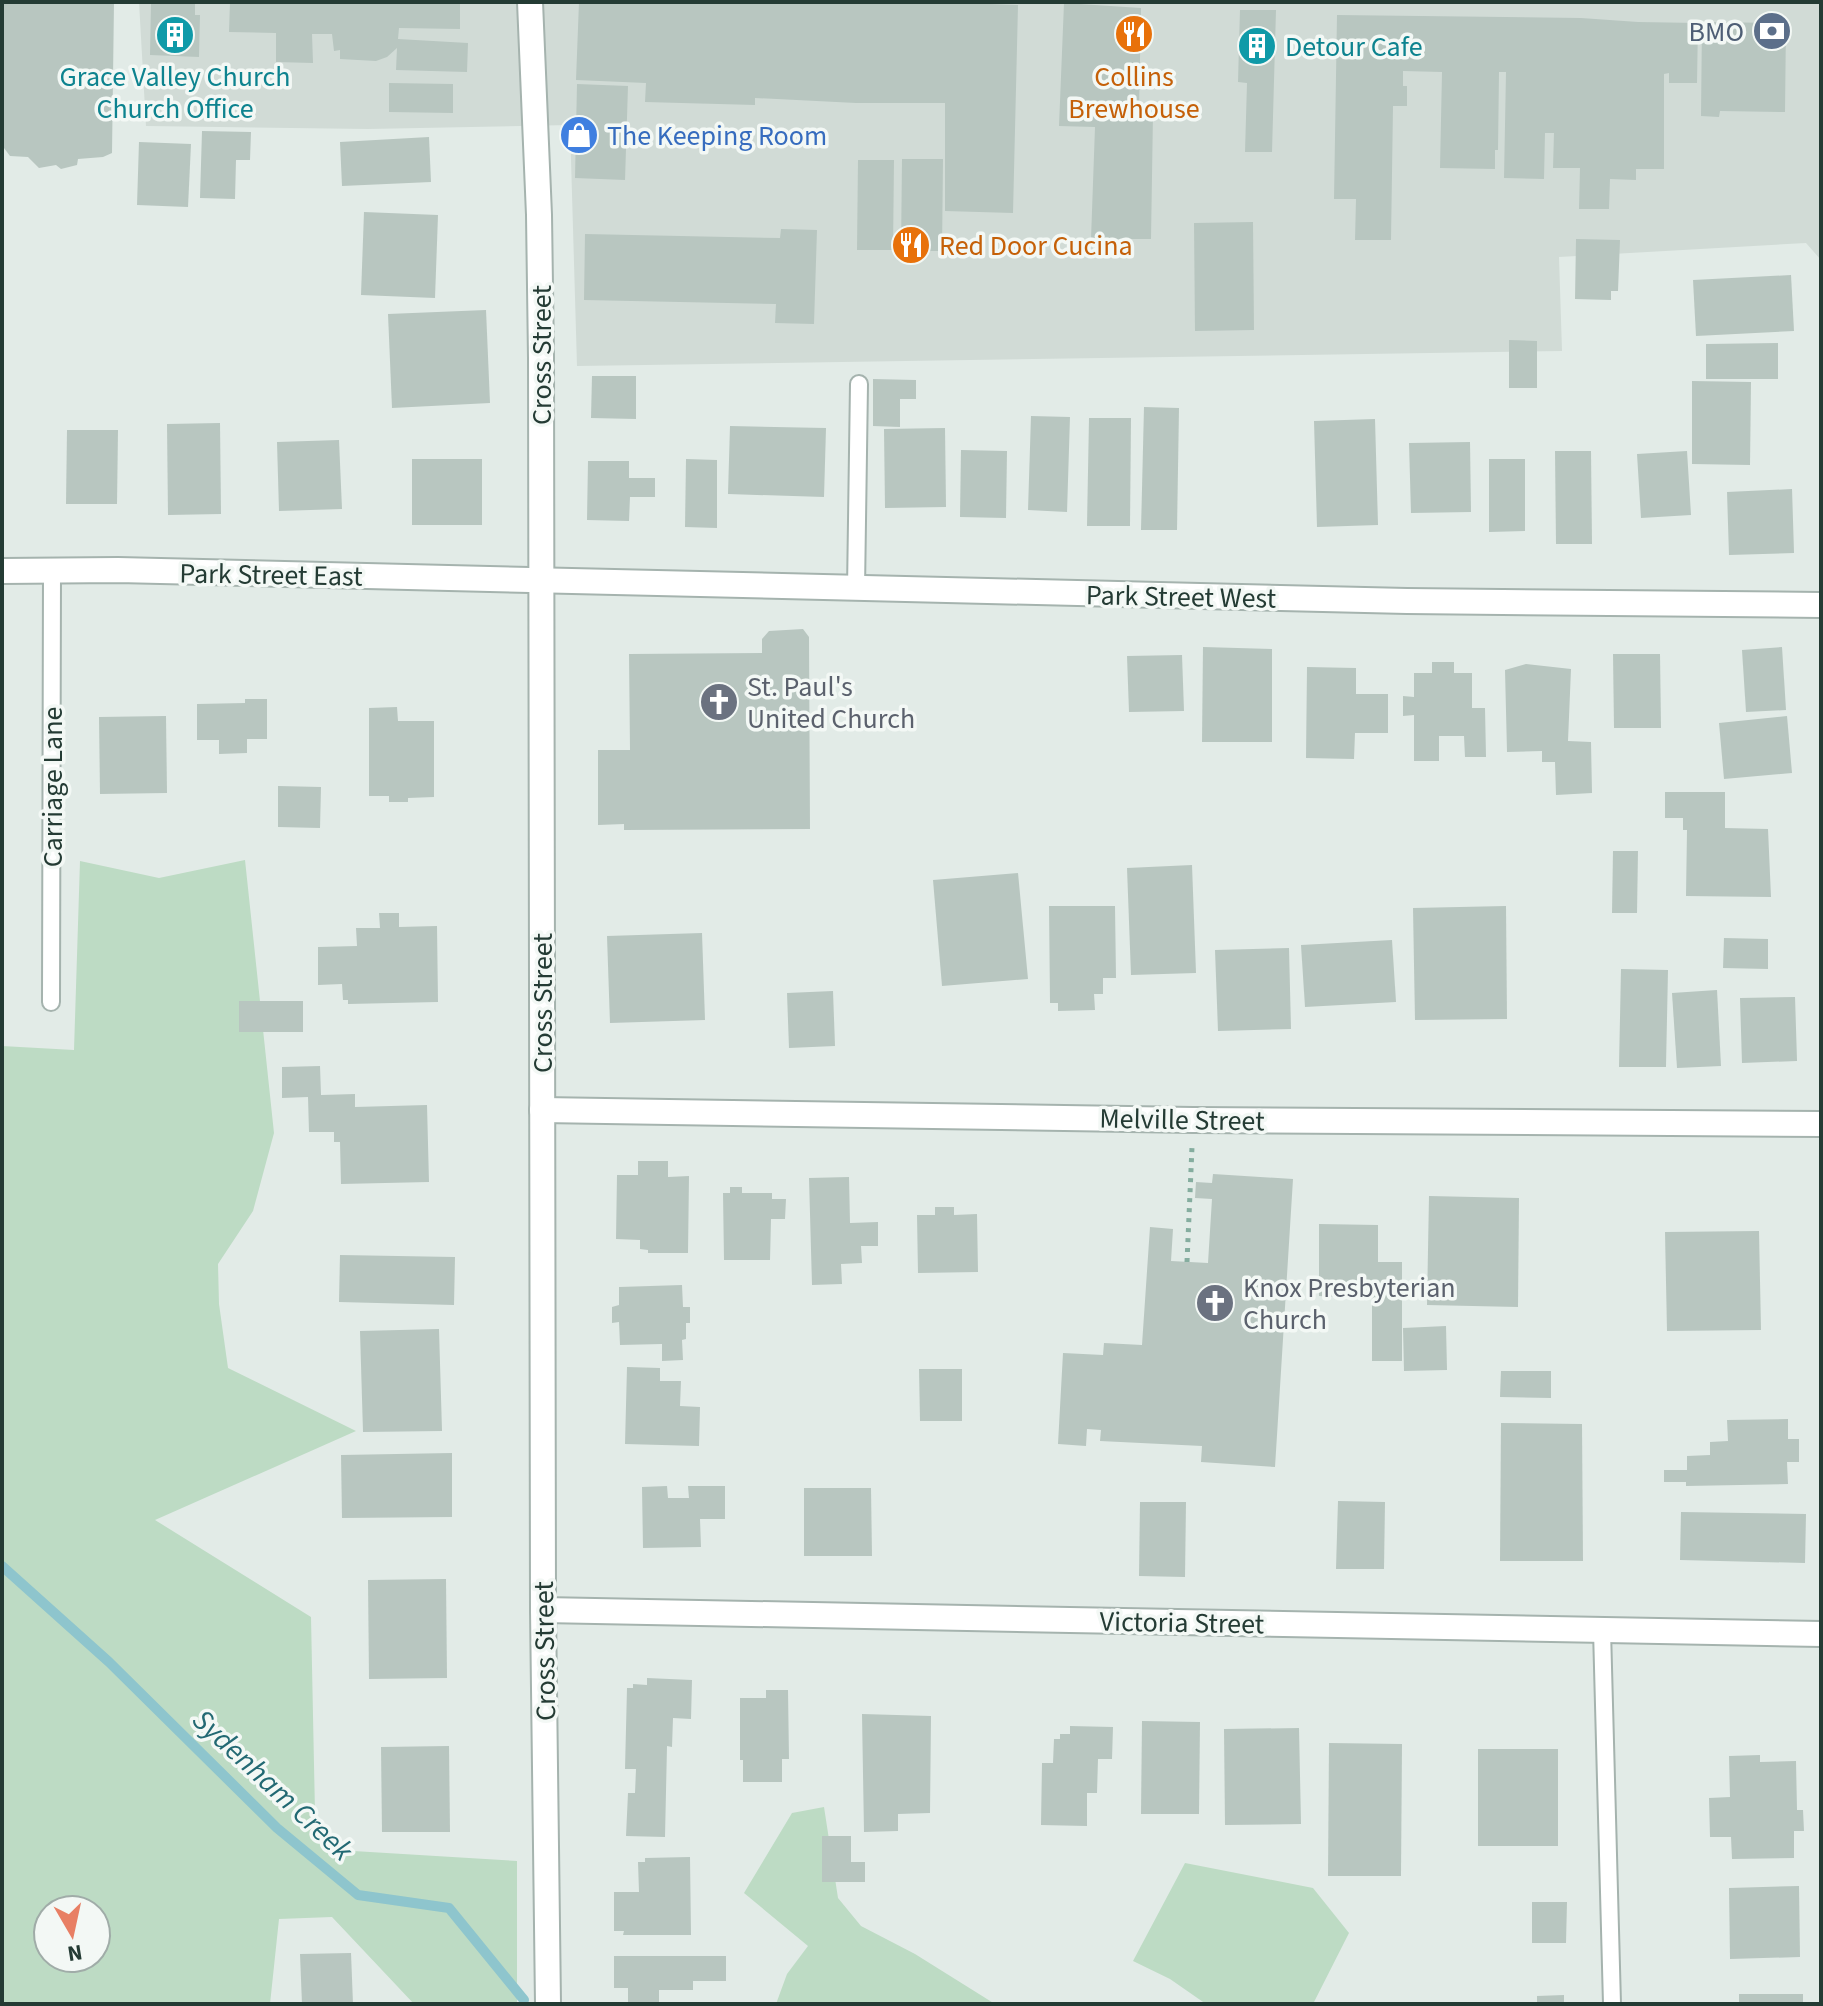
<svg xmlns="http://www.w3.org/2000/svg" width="1823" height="2006" font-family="'Source Sans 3',sans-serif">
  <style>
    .built { fill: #d1dbd6 }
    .green { fill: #bddbc4; fill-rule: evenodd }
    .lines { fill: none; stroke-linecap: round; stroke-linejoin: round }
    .stream { stroke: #8ec5cd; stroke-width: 10 }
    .building { fill: #b8c6c0 }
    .service-casing { stroke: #a5b3ae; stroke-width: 20 }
    .minor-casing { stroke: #a5b3ae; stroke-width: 28 }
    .path { stroke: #85ad9f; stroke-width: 5; stroke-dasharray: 4 6; stroke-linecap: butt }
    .service { stroke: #fff; stroke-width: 16 }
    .minor { stroke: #fff; stroke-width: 24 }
    .labels { text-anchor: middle; stroke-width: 7; stroke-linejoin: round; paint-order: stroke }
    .service-label { font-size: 28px; fill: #4e5e75; stroke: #f3f8f5; text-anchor: end }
    .culture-label { font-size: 28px; fill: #0d838f; stroke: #f3f8f5; text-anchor: start }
    .food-label { font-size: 28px; fill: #c56008; stroke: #f3f8f5 }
    .shop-label { font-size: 28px; fill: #366cbe; stroke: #f3f8f5; text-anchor: start }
    .street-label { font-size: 28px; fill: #243b34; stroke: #f3f8f5 }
    .worship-label { font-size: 28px; fill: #5b616d; stroke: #f3f8f5; text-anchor: start }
    .water-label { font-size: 30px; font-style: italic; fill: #226973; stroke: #f3f8f5 }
  </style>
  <rect width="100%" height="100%" fill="#e2ebe7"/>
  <path class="built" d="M139,2H1821V260L1806,243L1559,257L1562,351L577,366L570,125L368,129L146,126Z"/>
  <g class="green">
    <path d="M245,860L274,1133L253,1211L218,1264L219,1304L228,1368L356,1431L155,1520L311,1617L315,1813L337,1850L517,1861V2004H414L332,1917L279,1919L270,2004H2V1046L74,1050L80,861L159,878ZM48,1910H96V1958H48Z"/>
    <path d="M824,1807L838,1898L861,1926L915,1954L995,2004H776L787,1974L808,1946L744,1893L792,1813Z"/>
    <path d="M1185,1863L1313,1888L1349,1933L1313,2004H1206L1170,1979L1133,1961Z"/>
  </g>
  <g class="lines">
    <path class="stream" d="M2,1566L109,1662L277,1828L358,1895L449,1908L524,2000"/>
  </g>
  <g class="building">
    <path d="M2,2H114L112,153L103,157L78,159L77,165L61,169L56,165L39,168L28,157L10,156L4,148Z"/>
    <path d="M151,2H195V15H200L199,57L150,55Z"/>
    <path d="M230,2H460V29L399,28L398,39L468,43L467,72L396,70L397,48L387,57L376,61L340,59V50L334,51L332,34H312L313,63L276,62V33L229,32Z"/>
    <path d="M579,2H937L1018,5L1013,213L945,211V103H856L755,98V105L645,102L646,83L576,80Z"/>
    <path d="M1064,3L1141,8L1139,110L1153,113L1151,239H1091L1095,127L1059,126Z"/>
    <path d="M1240,10H1276L1272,152H1245L1247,83L1238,82Z"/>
    <path d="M1337,15L1581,18L1638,22L1698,23L1697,83H1669V73L1664,74V169H1636V180L1610,179L1609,209H1579L1580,168H1553L1554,133H1545L1544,179L1504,178L1506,72H1499L1498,150H1495V169L1440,168L1442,72L1403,71V86H1407V106H1393L1391,240H1355L1356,199H1334Z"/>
    <path d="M1702,22L1786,23L1785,112L1720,111L1719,117L1701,116Z"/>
    <path d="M389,83L453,84V113L389,112Z"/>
    <path d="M577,84L628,86L625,180L575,178Z"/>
    <path d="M202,131L251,132L250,160H236L235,199L200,198Z"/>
    <path d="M429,137L431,182L342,186L340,142Z"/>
    <path d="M139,142L191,144L188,207L137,205Z"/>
    <path d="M902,159H943L942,251H901Z"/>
    <path d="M858,160H894L893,250H857Z"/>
    <path d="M364,212L438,215L435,298L361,295Z"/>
    <path d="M1253,222L1254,330L1195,331L1194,223Z"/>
    <path d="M781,229L817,230L814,324L775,323L776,304L584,300L585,234L780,238Z"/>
    <path d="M1576,239L1620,240L1618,291H1611V300L1575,299Z"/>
    <path d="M1791,275L1794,331L1696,336L1693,280Z"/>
    <path d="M486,310L490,403L392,408L388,314Z"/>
    <path d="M1509,340L1537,341V388H1509Z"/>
    <path d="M1778,343V379H1706V344Z"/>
    <path d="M592,376H636V419L591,418Z"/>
    <path d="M873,379L916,380V399H900V427L873,426Z"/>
    <path d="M1692,381L1751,382L1750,465L1692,464Z"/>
    <path d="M1144,407L1179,408L1177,530H1141Z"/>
    <path d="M1031,416L1070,417L1067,512L1028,510Z"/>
    <path d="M1089,418H1131L1130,526H1087Z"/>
    <path d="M1375,419L1378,525L1317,527L1314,421Z"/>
    <path d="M220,423L221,514L168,515L167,424Z"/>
    <path d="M730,426L826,428L824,497L728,494Z"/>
    <path d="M945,428L946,507L885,508L884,429Z"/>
    <path d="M67,430H118L117,504H66Z"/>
    <path d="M339,440L342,509L279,511L277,442Z"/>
    <path d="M1470,442L1471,512L1411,513L1409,443Z"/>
    <path d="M961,450L1007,451L1006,518L960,517Z"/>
    <path d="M1555,451H1591L1592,544H1556Z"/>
    <path d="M1687,451L1691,515L1641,518L1637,454Z"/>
    <rect x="412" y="459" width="70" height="66"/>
    <path d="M686,459L717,460V528L685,527Z"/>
    <path d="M1489,459H1525V531L1489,532Z"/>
    <path d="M588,461H629V478H655V497H630L629,521L587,520Z"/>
    <path d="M1792,489L1794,553L1729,555L1727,492Z"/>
    <path d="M803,629L809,637L810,829L624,830V824L598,825V750H630L629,654L762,653V639L769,631Z"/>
    <path d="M1203,647L1272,649V742H1202Z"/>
    <path d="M1782,647L1786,710L1746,712L1742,650Z"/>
    <path d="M1613,654H1660L1661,728H1614Z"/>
    <path d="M1182,655L1184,711L1129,712L1127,656Z"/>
    <path d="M1432,662H1454V673H1472V708H1485L1486,757H1465L1464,736H1439V761H1414V715L1403,716V696L1414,697V673H1432Z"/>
    <path d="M1526,664L1571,669L1568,741L1591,742L1592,793L1556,795L1555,762H1542V751L1507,752L1505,670Z"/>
    <path d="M1307,667L1356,668V694H1388V733H1355L1354,759L1306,758Z"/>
    <path d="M245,699H267V739H247V753L219,754V740H197V704L245,703Z"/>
    <path d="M397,707L398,721H434V797L408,798V802H389V796H369V708Z"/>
    <path d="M166,716L167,793L100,794L99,717Z"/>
    <path d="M1787,716L1792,773L1724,779L1719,723Z"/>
    <path d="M278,786L321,787L320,828L278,827Z"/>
    <path d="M1665,792H1725V828L1768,829L1771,897L1686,896L1687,830H1683V818H1665Z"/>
    <path d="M1613,851H1638L1637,913H1612Z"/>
    <path d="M1192,865L1196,973L1131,975L1127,868Z"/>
    <path d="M1018,873L1028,979L942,986L933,880Z"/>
    <path d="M1049,906H1115L1116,978H1103V994H1094L1095,1010L1058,1011V1003H1050Z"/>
    <path d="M1506,906L1507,1019L1415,1020L1413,908Z"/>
    <path d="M379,913H399V927L437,926L438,1002L348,1004V1000H343L342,984L318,985V947L357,946L356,928H380Z"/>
    <path d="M702,933L705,1020L610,1023L607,936Z"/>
    <path d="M1724,938L1768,939V969L1723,968Z"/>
    <path d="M1392,940L1396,1002L1305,1007L1301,945Z"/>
    <path d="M1289,948L1291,1029L1218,1031L1215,950Z"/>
    <path d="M1621,969L1668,970L1666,1067H1619Z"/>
    <path d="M1717,990L1721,1066L1677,1068L1672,993Z"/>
    <path d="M833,991L835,1046L789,1048L787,993Z"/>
    <path d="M1795,997L1797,1061L1742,1063L1740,998Z"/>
    <rect x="239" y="1001" width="64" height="31"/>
    <path d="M320,1066L321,1095L355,1094V1107L427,1105L429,1182L341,1184L340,1142H334V1132H309L308,1097L282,1098V1067Z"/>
    <path d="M638,1161H668V1177L689,1176L688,1253H648V1250L640,1249V1240L616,1239L617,1175H638Z"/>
    <path d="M1213,1174L1293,1179L1275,1467L1201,1462L1202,1446L1100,1441L1101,1430L1087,1429L1086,1446L1058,1444L1063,1353L1103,1355L1104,1343L1142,1345L1150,1227L1173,1229L1171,1261L1208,1263L1212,1199L1195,1198L1196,1182L1212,1183Z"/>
    <path d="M849,1177L850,1223L878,1222V1246H861L862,1263L841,1264L842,1284L812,1285L809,1178Z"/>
    <path d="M730,1187H742V1193H772V1199H786L785,1219H771L770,1260H724L723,1193H730Z"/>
    <path d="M1429,1196L1519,1198L1518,1307L1427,1305Z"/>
    <path d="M935,1207H954V1215L977,1214L978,1272L918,1273L917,1215H935Z"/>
    <path d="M1319,1224L1378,1225V1262H1402V1361H1372V1299L1319,1296Z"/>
    <path d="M1759,1231L1761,1330L1667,1331L1665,1232Z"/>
    <path d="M340,1255L455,1257L454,1305L339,1302Z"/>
    <path d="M682,1285L683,1307H690V1323H686V1339L682,1340L683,1360L662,1361V1344L620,1345L619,1322L612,1323V1307L619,1305V1287Z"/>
    <path d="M1446,1326L1447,1370L1404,1371L1403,1328Z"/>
    <path d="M439,1329L442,1431L363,1432L360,1331Z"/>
    <path d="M627,1367L660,1368V1381H681L680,1406L700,1407L699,1446L625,1444Z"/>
    <path d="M919,1369H962V1421H920Z"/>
    <path d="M1501,1371H1551V1398L1500,1397Z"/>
    <path d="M1788,1419V1439H1799V1462H1787L1788,1484L1686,1486V1482H1664V1470H1687V1456L1710,1455V1442L1728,1441L1727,1420Z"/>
    <path d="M1501,1423L1582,1424L1583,1561H1500Z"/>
    <path d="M452,1453V1517L342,1518L341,1455Z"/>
    <path d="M667,1486L668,1498H689L688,1486H725V1519H700L701,1547L643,1548L642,1487Z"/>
    <path d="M804,1488H871L872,1556H804Z"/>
    <path d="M1338,1501L1385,1502L1384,1569H1336Z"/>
    <path d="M1140,1502H1186L1185,1577L1139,1576Z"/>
    <path d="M1681,1512L1806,1514L1805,1563L1680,1560Z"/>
    <path d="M446,1579L447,1678L369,1679L368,1580Z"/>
    <path d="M647,1678L692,1680L691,1719L673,1718L672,1747L667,1746L665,1837L626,1836L628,1793H635L636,1769H625L627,1688H633V1684L647,1685Z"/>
    <path d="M766,1690H788L789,1759H782V1782H743V1760H740V1698H766Z"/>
    <path d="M862,1714L931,1716L930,1813L898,1814V1831L864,1832Z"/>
    <path d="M1142,1721L1200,1722L1199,1814H1141Z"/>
    <path d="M1070,1726L1113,1727L1112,1759H1098L1097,1793H1087V1826L1041,1825L1042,1763H1053L1054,1739H1060V1734H1070Z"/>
    <path d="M1299,1728L1301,1824L1225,1825L1224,1729Z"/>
    <path d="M1329,1743L1402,1744L1401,1876H1328Z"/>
    <path d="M449,1746L450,1832H382L381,1747Z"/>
    <rect x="1478" y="1749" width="80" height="97"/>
    <path d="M1760,1755V1762L1796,1761L1797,1810H1803L1804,1831H1794V1858L1732,1859L1731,1837H1710L1709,1798L1730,1797L1729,1756Z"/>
    <path d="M822,1836H851V1862H865V1882H822Z"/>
    <path d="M690,1857L691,1935H623L624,1931H614V1892H639L638,1862H645V1858Z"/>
    <path d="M1799,1886L1800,1957L1730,1959L1729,1888Z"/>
    <path d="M1532,1902H1567L1566,1943H1532Z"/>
    <path d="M351,1953L353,2004H302L300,1954Z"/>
    <path d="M614,1956H726V1981H693V1990H659V2004H628V1988H614Z"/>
    <rect x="1739" y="1994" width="64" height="10"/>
    <path d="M1564,1995V2004H1537V1996Z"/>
  </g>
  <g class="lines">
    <g class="service-casing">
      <g id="service">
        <path d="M856,589L859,384"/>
        <path d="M51,1002L52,572"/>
        <path d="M1602,1630L1612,2004"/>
      </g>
    </g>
    <g class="minor-casing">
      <g id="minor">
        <path d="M530,2L539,215L541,358L543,1610L548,2004"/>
        <path d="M2,571L118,570L1407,601L1821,605"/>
        <path d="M542,1110L1193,1120L1821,1124"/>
        <path d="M543,1610L1821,1634"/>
      </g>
    </g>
    <path class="path" d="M1187,1262L1192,1147"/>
    <use href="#service" class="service"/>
    <use href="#minor" class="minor"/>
  </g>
  <defs>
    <g id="bank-disc" transform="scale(2)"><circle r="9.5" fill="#5c6f8a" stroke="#f3f8f5"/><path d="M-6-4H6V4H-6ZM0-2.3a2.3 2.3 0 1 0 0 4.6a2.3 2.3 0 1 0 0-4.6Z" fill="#fff"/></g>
    <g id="restaurant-disc" transform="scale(2)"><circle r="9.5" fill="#e8710a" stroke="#f3f8f5"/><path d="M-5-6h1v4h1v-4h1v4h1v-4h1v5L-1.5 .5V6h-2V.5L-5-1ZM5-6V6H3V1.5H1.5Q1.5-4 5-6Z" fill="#fff"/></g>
    <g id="building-disc" transform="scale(2)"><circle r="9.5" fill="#0f9aa8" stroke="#f3f8f5"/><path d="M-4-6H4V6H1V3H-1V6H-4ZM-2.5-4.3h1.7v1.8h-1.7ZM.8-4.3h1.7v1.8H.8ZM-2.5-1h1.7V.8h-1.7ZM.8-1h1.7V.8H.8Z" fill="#fff"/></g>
    <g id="shop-disc" transform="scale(2)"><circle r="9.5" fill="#3f7fe0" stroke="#f3f8f5"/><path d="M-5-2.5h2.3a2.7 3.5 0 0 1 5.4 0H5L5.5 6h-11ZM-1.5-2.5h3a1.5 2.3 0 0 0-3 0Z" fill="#fff"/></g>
    <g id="church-disc" transform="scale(2)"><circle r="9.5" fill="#6b7280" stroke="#f3f8f5"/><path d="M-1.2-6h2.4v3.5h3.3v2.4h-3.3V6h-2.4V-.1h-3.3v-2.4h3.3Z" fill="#fff"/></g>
  </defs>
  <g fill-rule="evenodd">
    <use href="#bank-disc" x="1772" y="31"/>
    <use href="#restaurant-disc" x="1134" y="34"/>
    <use href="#building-disc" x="175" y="35"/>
    <use href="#building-disc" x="1257" y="46"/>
    <use href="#shop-disc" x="579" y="135"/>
    <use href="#restaurant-disc" x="911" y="245"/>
    <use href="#church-disc" x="719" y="702"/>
    <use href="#church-disc" x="1215" y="1303"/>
  </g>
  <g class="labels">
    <g class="service-label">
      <text x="1744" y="41">BMO</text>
    </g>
    <g class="culture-label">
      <text x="1285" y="56">Detour Cafe</text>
      <text x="175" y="86" text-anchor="middle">Grace Valley Church<tspan x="175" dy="32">Church Office</tspan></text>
    </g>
    <g class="food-label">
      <text x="1134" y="86">Collins<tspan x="1134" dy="32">Brewhouse</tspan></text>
      <text x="939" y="255" text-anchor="start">Red Door Cucina</text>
    </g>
    <g class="shop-label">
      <text x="607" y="145">The Keeping Room</text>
    </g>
    <g class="street-label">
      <text transform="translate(541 355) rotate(-90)" y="10">Cross Street</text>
      <text transform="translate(271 574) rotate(1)" y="10">Park Street East</text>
      <text transform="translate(1181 596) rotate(1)" y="10">Park Street West</text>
      <text transform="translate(52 787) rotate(-90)" y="10">Carriage Lane</text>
      <text transform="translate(542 1003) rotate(-90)" y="10">Cross Street</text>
      <text transform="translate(1182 1119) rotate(1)" y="10">Melville Street</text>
      <text transform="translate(1182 1622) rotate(1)" y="10">Victoria Street</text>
      <text transform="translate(544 1651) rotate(-91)" y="10">Cross Street</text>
    </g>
    <g class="worship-label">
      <text x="747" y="696">St. Paul's<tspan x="747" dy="32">United Church</tspan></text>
      <text x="1243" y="1297">Knox Presbyterian<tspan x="1243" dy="32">Church</tspan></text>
    </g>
    <g class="water-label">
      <text transform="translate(273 1785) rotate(43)" y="10">Sydenham Creek</text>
    </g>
  </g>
  <rect width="1823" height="2006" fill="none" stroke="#243b34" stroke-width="8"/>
  <g transform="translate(72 1934) rotate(171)"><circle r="38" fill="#f3f8f5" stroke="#a0aca8" stroke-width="2"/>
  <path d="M0-6L14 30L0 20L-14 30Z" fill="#e87f64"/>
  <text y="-12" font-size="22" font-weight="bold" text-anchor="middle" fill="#243b34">N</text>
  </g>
</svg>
